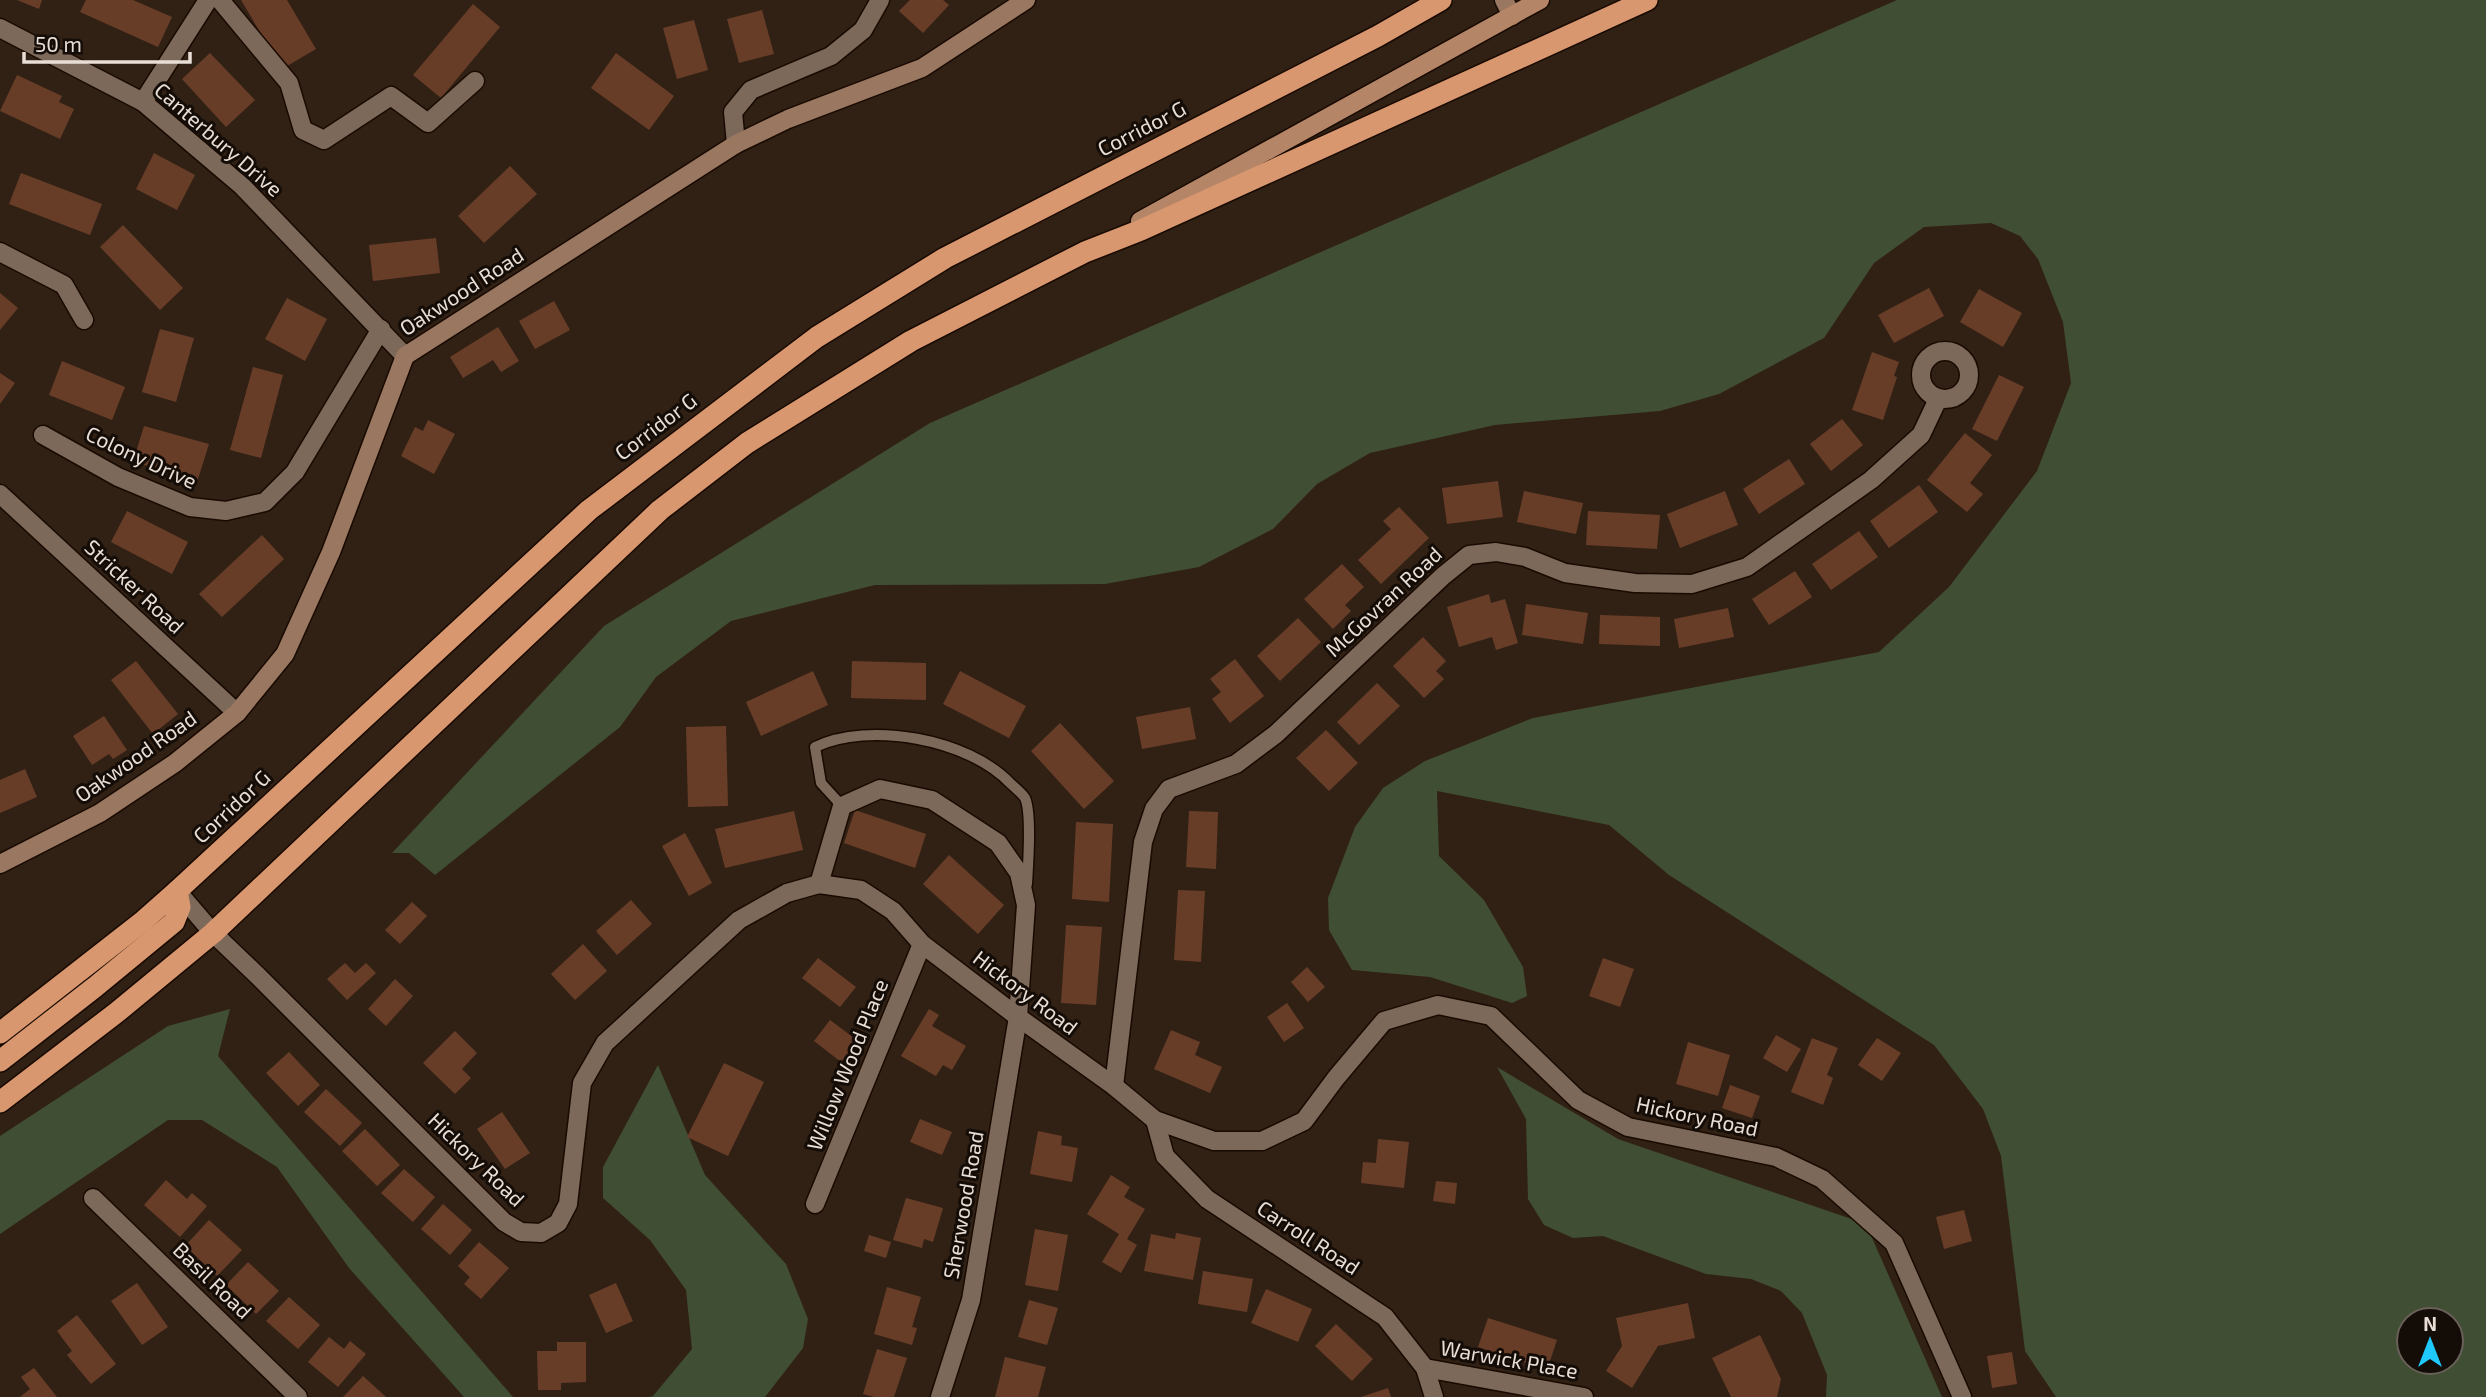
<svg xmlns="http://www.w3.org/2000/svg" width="2486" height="1397" font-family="'Exo 2',sans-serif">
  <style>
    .green { fill: #404e33; fill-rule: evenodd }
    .building { fill: #683d28 }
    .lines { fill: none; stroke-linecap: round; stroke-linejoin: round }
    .lane-casing { stroke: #190a01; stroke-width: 13 }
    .street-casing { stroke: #190a01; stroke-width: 21 }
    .secondary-casing { stroke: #190a01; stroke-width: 21 }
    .primary-casing { stroke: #190a01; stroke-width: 21 }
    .highway-casing { stroke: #190a01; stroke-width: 24 }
    .lane { stroke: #7d695a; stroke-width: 10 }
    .street { stroke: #7d695a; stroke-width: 18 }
    .secondary { stroke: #997760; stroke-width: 18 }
    .primary { stroke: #b48567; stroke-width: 18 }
    .highway { stroke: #d9976f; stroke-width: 21 }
    .labels { text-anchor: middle; stroke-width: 6; stroke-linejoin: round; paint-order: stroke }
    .street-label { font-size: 21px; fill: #e9ded5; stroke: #140c07 }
  </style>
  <rect width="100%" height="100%" fill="#312114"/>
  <g class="green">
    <path d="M1897,0H2486V1397H2056L2025,1351L2001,1156L1983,1109L1934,1045L1669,875L1609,825L1437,791L1439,856L1484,900L1523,967L1527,996L1512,1003L1430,977L1352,970L1329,930L1328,898L1355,827L1383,788L1425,761L1533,718L1879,652L1949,587L2037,471L2071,383L2063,322L2038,259L2020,236L1991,223L1924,227L1874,263L1824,338L1719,394L1660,411L1495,425L1370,453L1317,484L1273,529L1199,567L1105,584L875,585L731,621L656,677L620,727L435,875L409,853H392L604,626L930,423ZM2409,1320H2451V1362H2409Z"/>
    <path d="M230,1009L218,1056L513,1397H464L349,1268L277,1167L202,1120H168L0,1234V1136L168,1026Z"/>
    <path d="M658,1065L705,1175L786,1264L808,1319L803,1348L765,1397H649L653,1396L692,1349L686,1290L650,1240L603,1198V1167Z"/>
    <path d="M1497,1067L1618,1139L1866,1224L1942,1397H1826L1827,1375L1802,1313L1781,1291L1751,1279L1706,1274L1603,1236L1573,1238L1544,1225L1528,1199L1526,1119Z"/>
  </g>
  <g class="building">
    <path d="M17,0H42L39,9Z"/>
    <path d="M86,0H133L172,17L158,47L80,12Z"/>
    <path d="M241,0H287L316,49L282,69Z"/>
    <path d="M910,0H943L949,5L923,33L899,11Z"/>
    <path d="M473,4L500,27L441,98L413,75Z"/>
    <path d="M762,10L774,54L739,63L727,19Z"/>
    <path d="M694,20L708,70L677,79L663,28Z"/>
    <path d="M210,53L255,100L226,127L182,79Z"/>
    <path d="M616,53L674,96L649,130L591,88Z"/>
    <path d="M17,75L62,96L59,102L74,109L60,139L0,111Z"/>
    <path d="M154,153L195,175L177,210L136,189Z"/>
    <path d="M510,166L537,194L484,243L458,216Z"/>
    <path d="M21,173L102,204L90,235L9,204Z"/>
    <path d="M123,225L183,288L160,310L100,247Z"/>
    <path d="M436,238L440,273L373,281L369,245Z"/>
    <path d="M1929,288L1944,316L1894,343L1878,315Z"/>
    <path d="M1979,289L2022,313L2003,347L1960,322Z"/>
    <path d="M0,293L18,308L0,330Z"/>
    <path d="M287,298L327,319L305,361L265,339Z"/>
    <path d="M554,301L570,330L535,349L519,321Z"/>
    <path d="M498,327L519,361L501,372L493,360L463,378L450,357Z"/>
    <path d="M160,329L194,338L176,402L142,392Z"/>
    <path d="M1872,352L1899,362L1894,376L1897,377L1883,420L1852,410Z"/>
    <path d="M62,361L125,387L112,420L49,395Z"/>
    <path d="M253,367L283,375L261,458L230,450Z"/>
    <path d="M0,373L15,383L0,404Z"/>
    <path d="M1999,375L2024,387L1997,441L1972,429Z"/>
    <path d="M1842,419L1863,445L1831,471L1810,444Z"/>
    <path d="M428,420L455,434L434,474L401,456L415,427L423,431Z"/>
    <path d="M144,426L209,444L198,479L133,462Z"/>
    <path d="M1965,433L1992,455L1970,483L1983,494L1967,512L1927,480Z"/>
    <path d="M1789,459L1805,484L1759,514L1743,489Z"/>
    <path d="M1498,481L1503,517L1447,524L1442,488Z"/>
    <path d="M1919,485L1938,512L1889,548L1870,521Z"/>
    <path d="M1524,491L1583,503L1576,534L1517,522Z"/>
    <path d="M1725,491L1738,525L1680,548L1667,514Z"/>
    <path d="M1399,507L1429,538L1381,584L1358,560L1391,529L1383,521Z"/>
    <path d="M127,511L188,542L172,574L111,542Z"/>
    <path d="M1588,511L1660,515L1657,549L1586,545Z"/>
    <path d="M1859,531L1878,557L1831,590L1812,564Z"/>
    <path d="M262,535L284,559L222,617L199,594Z"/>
    <path d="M1342,564L1364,587L1345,605L1351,611L1333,629L1304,599Z"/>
    <path d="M1795,571L1812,597L1769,625L1752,599Z"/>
    <path d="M1489,594L1491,603L1505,599L1518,643L1496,650L1492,637L1459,647L1447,607Z"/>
    <path d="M1526,604L1588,613L1583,644L1522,635Z"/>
    <path d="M1728,608L1734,637L1679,648L1674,619Z"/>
    <path d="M1600,615L1660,617V646L1599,644Z"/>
    <path d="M1298,618L1321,642L1280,681L1257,656Z"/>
    <path d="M1423,637L1446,661L1436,671L1444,679L1424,698L1393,666Z"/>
    <path d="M1235,659L1264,696L1230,723L1212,699L1221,692L1210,679Z"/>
    <path d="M136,661L178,714L153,734L111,680Z"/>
    <path d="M852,661L926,663V700L851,698Z"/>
    <path d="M813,671L828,705L761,736L746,702Z"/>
    <path d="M960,671L1026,706L1009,738L943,704Z"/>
    <path d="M1377,683L1400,706L1359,745L1337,722Z"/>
    <path d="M1190,707L1196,739L1142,749L1136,717Z"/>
    <path d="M104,716L127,750L113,759L109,754L92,765L73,736Z"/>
    <path d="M1060,723L1114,781L1084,809L1031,751Z"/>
    <path d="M726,726L728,806L688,807L686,727Z"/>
    <path d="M1326,730L1358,763L1329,791L1296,758Z"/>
    <path d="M25,769L37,797L0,813V780Z"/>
    <path d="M855,810L926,834L915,868L844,843Z"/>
    <path d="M794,811L803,850L725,868L715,829Z"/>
    <path d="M1189,811L1218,812L1216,869L1186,867Z"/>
    <path d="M1076,822L1113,824L1109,902L1072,899Z"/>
    <path d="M685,833L712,883L689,896L662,846Z"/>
    <path d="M949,855L1004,905L978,934L923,884Z"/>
    <path d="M1178,890L1205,891L1201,962L1174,960Z"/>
    <path d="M631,900L652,924L617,955L596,931Z"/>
    <path d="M412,902L427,916L400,944L385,930Z"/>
    <path d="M1066,925L1102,927L1096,1005L1061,1003Z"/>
    <path d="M583,944L607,971L575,1000L551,974Z"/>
    <path d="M818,958L856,987L840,1007L802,978Z"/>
    <path d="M1603,958L1634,969L1620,1007L1589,996Z"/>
    <path d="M345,963L355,973L366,963L376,973L347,1000L327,979Z"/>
    <path d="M1307,967L1325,987L1308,1002L1291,982Z"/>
    <path d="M395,979L413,996L386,1026L368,1009Z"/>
    <path d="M1287,1003L1304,1028L1284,1042L1267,1017Z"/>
    <path d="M929,1009L939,1015L932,1026L966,1046L952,1070L943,1065L936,1076L901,1056Z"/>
    <path d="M830,1020L858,1041L841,1062L814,1041Z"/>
    <path d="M1171,1030L1200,1042L1195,1055L1222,1067L1210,1093L1154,1069Z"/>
    <path d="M455,1031L477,1053L462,1069L471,1078L455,1094L423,1063Z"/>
    <path d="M1776,1035L1801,1049L1787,1072L1763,1058Z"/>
    <path d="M1812,1038L1838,1048L1827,1075L1833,1078L1823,1105L1791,1092Z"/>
    <path d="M1877,1038L1901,1053L1882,1081L1858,1065Z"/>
    <path d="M1688,1042L1730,1055L1718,1096L1676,1084Z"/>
    <path d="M289,1052L320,1085L298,1106L266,1073Z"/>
    <path d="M724,1063L764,1082L728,1156L687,1137Z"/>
    <path d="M1730,1085L1760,1096L1752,1118L1722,1108Z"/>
    <path d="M326,1089L362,1123L340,1146L304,1112Z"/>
    <path d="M502,1112L530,1153L505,1169L477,1129Z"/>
    <path d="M920,1119L952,1132L942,1155L910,1142Z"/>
    <path d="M365,1129L400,1165L377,1186L342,1151Z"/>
    <path d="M1038,1131L1062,1136L1061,1145L1078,1148L1072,1182L1030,1174Z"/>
    <path d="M1378,1139L1409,1142L1404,1188L1361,1183L1363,1162L1376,1163Z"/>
    <path d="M404,1169L435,1197L413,1222L381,1193Z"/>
    <path d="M1111,1175L1130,1187L1124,1197L1145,1209L1127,1239L1137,1245L1121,1273L1102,1262L1119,1234L1087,1214Z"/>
    <path d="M166,1180L187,1199L192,1193L207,1206L180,1237L144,1205Z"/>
    <path d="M1436,1181L1457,1183L1455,1204L1433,1201Z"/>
    <path d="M906,1198L943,1208L933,1242L924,1239L922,1248L893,1240Z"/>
    <path d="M443,1204L472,1230L450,1255L421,1229Z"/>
    <path d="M1964,1210L1972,1241L1944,1249L1936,1217Z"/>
    <path d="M209,1220L242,1250L217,1276L185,1246Z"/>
    <path d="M1035,1229L1068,1235L1058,1291L1025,1285Z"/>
    <path d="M1176,1233L1201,1238L1193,1280L1144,1271L1151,1234L1175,1239Z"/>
    <path d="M869,1235L891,1242L886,1258L864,1251Z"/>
    <path d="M479,1242L509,1268L481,1299L464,1284L470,1277L458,1266Z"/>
    <path d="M248,1262L279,1291L256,1314L226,1285Z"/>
    <path d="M1203,1271L1253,1279L1247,1312L1198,1304Z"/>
    <path d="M137,1283L168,1327L142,1345L111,1301Z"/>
    <path d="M616,1283L633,1321L606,1333L589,1295Z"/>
    <path d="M887,1287L921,1297L912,1327L917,1328L912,1345L874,1334Z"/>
    <path d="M1266,1289L1312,1309L1298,1342L1251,1323Z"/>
    <path d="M289,1297L320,1325L298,1349L266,1321Z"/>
    <path d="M1029,1300L1058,1308L1047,1345L1018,1337Z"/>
    <path d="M1688,1303L1695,1338L1658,1346L1632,1388L1606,1371L1622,1346L1616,1318Z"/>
    <path d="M77,1315L116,1364L91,1384L67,1355L72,1351L57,1331Z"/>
    <path d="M1488,1318L1557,1340L1547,1370L1478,1347Z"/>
    <path d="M1336,1324L1373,1359L1352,1381L1315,1346Z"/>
    <path d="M1760,1335L1781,1379L1777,1397H1731L1712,1358Z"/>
    <path d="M329,1337L344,1349L350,1341L366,1354L338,1387L308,1362Z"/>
    <path d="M557,1342H586V1382L561,1383V1390H538L537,1351H557Z"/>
    <path d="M877,1349L907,1358L894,1397H874L863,1394Z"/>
    <path d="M2012,1352L2017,1384L1992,1388L1987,1356Z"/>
    <path d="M1005,1357L1046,1367L1038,1397H995Z"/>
    <path d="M34,1368L57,1397H20L30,1389L21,1377Z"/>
    <path d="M363,1376L386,1397H343Z"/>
    <path d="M1388,1388L1391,1397H1361Z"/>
  </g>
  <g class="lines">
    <g class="lane-casing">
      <path id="lane" d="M842,806L821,783L815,747C869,721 968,739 1010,783C1014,787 1022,793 1025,798C1032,813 1028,866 1027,884"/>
    </g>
    <g class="street-casing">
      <g id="street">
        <path d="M220,0L289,83L303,130L324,140L391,96L428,123L475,81"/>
        <path d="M0,28L143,102L242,186L405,356"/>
        <path d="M143,102L208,0"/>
        <path d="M736,144L733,112L751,90L831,56L863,30L880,0"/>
        <path d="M0,252L64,285L84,320"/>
        <circle cx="1945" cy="375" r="24"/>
        <path d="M43,435L118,477L190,507L226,511L265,502L295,472L381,329"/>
        <path d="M0,494L237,713"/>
        <path d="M819,884L842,806L880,789L932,800L998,843L1019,873L1026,905L1018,1017L971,1300L940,1397"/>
        <path d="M177,891L213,933L258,976L504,1222L521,1232L541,1233L558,1223L568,1204L582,1083L605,1043L739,920L787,893L819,884L861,890L893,911L922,944L1018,1017L1114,1086L1155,1120L1214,1141H1262L1304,1121L1336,1078L1384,1021L1438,1005L1491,1016L1578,1100L1628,1127L1776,1157L1822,1179L1894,1243L1962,1397"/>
        <path d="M1114,1086L1143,842L1154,809L1169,789L1236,764L1276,734L1443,576L1469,555L1496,552L1525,557L1565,573L1635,583L1692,584L1747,567L1871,480L1921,435L1938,399"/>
        <path d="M1155,1120L1165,1156L1207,1199L1385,1317L1425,1368L1434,1397"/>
        <path d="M93,1198L298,1397"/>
        <path d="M815,1204L922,944"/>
        <path d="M1425,1368L1584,1397"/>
      </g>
    </g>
    <g class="secondary-casing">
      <g id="secondary">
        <path d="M1504,0L1512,16"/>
        <path d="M0,864L100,813L175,763L237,713L285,654L331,552L405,356L736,144L788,119L922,68L1026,0"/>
      </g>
    </g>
    <g class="primary-casing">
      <path id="primary" d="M1140,221L1540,0"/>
    </g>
    <g class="highway-casing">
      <g id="highway">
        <path d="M0,1033L142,922L177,891L589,510L817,337L945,258L1378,36L1441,0"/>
        <path d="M0,1061L95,987L174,922L180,907L177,891"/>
        <path d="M0,1102L116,1013L213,933L660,510L747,443L911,341L1085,252L1141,230L1647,0"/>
      </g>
    </g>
    <use href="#lane" class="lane"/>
    <use href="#street" class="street"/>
    <use href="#secondary" class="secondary"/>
    <use href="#primary" class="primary"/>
    <use href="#highway" class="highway"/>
  </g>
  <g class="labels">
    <g class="street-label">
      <text transform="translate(1142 129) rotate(-27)" y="7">Corridor G</text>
      <text transform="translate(218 140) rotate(41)" y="7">Canterbury Drive</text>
      <text transform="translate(462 292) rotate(-33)" y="7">Oakwood Road</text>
      <text transform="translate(656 427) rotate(-37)" y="7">Corridor G</text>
      <text transform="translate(141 458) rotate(25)" y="7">Colony Drive</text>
      <text transform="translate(134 587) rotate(43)" y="7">Stricker Road</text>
      <text transform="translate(1384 602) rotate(-43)" y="7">McGovran Road</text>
      <text transform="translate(136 757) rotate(-35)" y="7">Oakwood Road</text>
      <text transform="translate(232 807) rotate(-43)" y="7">Corridor G</text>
      <text transform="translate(1025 993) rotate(37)" y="7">Hickory Road</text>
      <text transform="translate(848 1065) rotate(-68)" y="7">Willow Wood Place</text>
      <text transform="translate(1697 1117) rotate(12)" y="7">Hickory Road</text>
      <text transform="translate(476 1160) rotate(44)" y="7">Hickory Road</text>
      <text transform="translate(964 1205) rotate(-80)" y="7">Sherwood Road</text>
      <text transform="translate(1308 1238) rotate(33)" y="7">Carroll Road</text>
      <text transform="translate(212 1281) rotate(44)" y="7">Basil Road</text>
      <text transform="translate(1509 1360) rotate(10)" y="7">Warwick Place</text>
    </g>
  </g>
  <g transform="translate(2430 1341)"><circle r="33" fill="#140c07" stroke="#696059" stroke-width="2"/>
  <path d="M0-5L12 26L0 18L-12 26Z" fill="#20c9fd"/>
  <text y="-10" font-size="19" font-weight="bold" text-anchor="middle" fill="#e9ded5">N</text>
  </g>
  <path d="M24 52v10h166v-10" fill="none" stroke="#e9ded5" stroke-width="3.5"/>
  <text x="35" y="52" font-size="21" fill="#e9ded5" stroke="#140c07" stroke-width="5" paint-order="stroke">50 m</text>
</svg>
